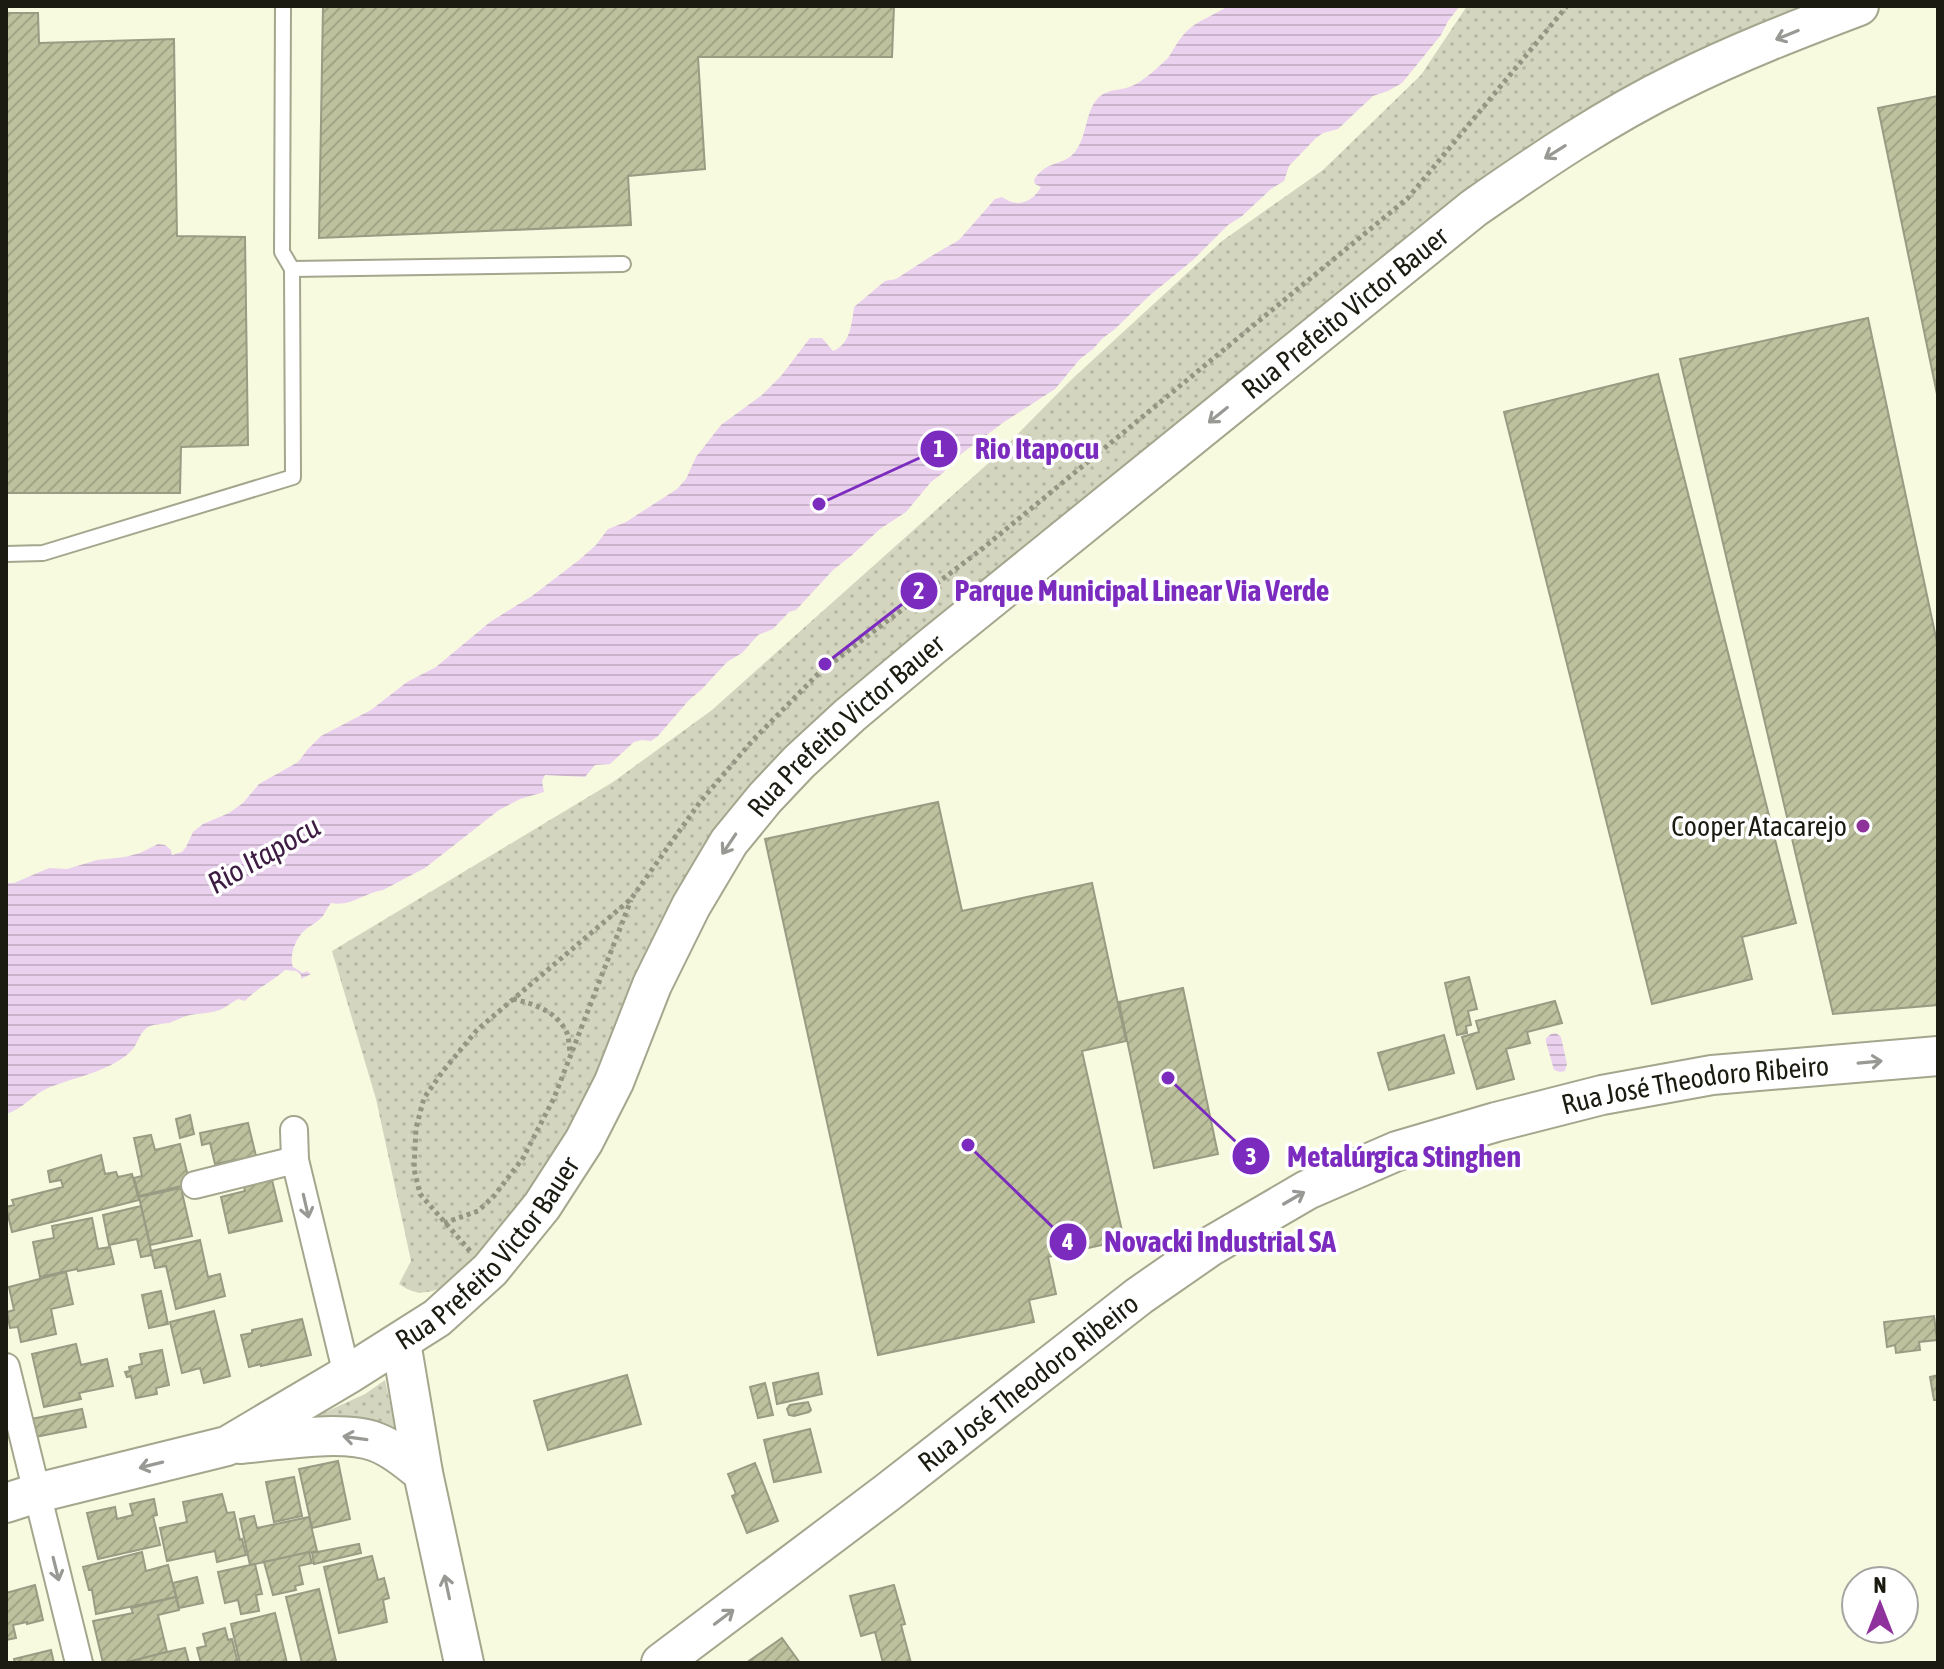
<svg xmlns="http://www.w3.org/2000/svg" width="1944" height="1669" font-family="'Asap Condensed',sans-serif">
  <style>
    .grass { fill: url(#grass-dots) }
    .water { fill: url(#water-rules) }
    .building { fill: url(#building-hatch); stroke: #999b83; stroke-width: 2 }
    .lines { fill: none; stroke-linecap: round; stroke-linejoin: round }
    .lane-casing { stroke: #a4a68d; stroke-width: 18 }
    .street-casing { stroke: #a4a68d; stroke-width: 30 }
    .secondary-casing { stroke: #a4a68d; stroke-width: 42 }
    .path { stroke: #949582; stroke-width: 5; stroke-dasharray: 4 4; stroke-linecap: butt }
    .lane { stroke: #fff; stroke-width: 14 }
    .street { stroke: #fff; stroke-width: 26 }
    .secondary { stroke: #fff; stroke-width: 38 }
    .oneway { stroke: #989894 }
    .poi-dot { fill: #8e329c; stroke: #fff; stroke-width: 3 }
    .labels { text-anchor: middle; stroke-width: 7; stroke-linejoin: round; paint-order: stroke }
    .street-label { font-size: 28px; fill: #1b1b12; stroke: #fff }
    .poi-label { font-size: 28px; fill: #1b1b12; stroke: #fff; text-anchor: end }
    .water-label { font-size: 30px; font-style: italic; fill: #3d1c42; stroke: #fff }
    .leader { fill: none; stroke: #7b2cbf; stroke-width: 3 }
    .callout-dot { fill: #7b2cbf; stroke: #fff; stroke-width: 3 }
    .mark-label { font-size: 24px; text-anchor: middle; font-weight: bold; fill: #fff }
    .callout-label { font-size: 30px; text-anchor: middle; font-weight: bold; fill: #7b2cbf; stroke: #fff; stroke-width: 7; stroke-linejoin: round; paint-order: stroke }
  </style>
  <defs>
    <pattern id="grass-dots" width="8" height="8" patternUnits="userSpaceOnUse" patternTransform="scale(2)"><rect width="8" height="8" fill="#d3d5bf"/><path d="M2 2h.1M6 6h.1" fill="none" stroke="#b5b6a3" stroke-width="1.8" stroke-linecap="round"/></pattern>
    <pattern id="water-rules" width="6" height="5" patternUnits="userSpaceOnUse" patternTransform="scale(2)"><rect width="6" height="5" fill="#ead1ee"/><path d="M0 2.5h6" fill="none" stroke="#c8b3cb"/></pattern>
    <pattern id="building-hatch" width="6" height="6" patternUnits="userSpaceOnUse" patternTransform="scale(2)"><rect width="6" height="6" fill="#bec19e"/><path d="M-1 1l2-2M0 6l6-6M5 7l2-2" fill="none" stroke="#a3a587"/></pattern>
  </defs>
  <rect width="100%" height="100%" fill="#f8fae0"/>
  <g class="grass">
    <path d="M1467,6H1806L1667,70L795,743L572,1131L530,1193L481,1251L471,1265L449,1284L433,1291L419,1293L407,1289L399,1284L411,1261L376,1099L332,951L613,782L712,710L992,460L1071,380L1222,241L1323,170L1421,75Z"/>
    <path d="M385,1380L396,1430L310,1419L365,1394Z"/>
  </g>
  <g class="water">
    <path d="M1228,6H1460L1448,21L1441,35L1402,83L1388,91L1373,96L1338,129L1323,133L1316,138L1289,166L1284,181L1271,189L1241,217L1228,225L1193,260L1149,296L1115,329L1103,338L1093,349L1080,359L1055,389L1004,422L953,460L943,473L931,482L906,512L880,529L851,556L833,570L796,610L789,612L773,629L758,635L742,653L727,662L701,690L689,700L658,736L651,741L642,740L634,742L610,764L595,765L585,777L545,775L542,781L544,792L520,799L499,810L425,868L383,890C364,893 351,907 331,903C326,909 325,915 320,919C315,924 309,926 304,931C295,939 289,957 293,967L303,973L307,971L311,974L301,979V975L296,971L285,970C272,982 257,988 245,1001L238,999C232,1002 228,1006 222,1009C211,1014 198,1013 186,1016C180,1018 175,1021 169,1023C162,1024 156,1024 150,1026C137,1033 140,1044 128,1054C105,1073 74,1077 48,1088C32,1095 23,1109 6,1114V883H14L49,868L67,869L97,860L125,857L140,853L158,844L165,845L171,850L172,855L182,852L186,847L193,832L203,824L229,813L243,803L259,784L298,762L308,749L321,736L371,710L407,682L436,667L490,622L532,596L579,560L596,545L608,529L626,522L677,489L686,479L696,457L721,425L762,395L781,376L810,338H822L833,351C850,345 852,323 854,307L885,281L896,279L933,255L959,240L995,199L1002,197C1017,208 1032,203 1041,187L1035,184L1034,180C1046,160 1063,166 1074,153C1088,137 1084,112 1099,97C1109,88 1123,91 1134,85C1142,82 1162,64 1168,58C1174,49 1178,40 1186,32C1196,21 1215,15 1228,6Z"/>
    <path d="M1556,1033L1561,1037L1567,1064L1565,1071L1560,1072L1554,1070L1546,1042V1038L1551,1034Z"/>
  </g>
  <g class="building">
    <path d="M323,6H894L892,57H698L705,169L628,176L631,225L319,238Z"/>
    <path d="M6,13H38L39,43L174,39L177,236L245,237L248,445L181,447L180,493H6Z"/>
    <path d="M1938,96V399L1878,108Z"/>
    <path d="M1868,318L1938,647V1005L1833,1014L1680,359Z"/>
    <path d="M1658,374L1796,923L1742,937L1752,979L1652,1004L1504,412Z"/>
    <path d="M938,802L962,911L1092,883L1126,1041L1082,1051L1124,1240L1048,1257L1056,1294L1029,1300L1034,1322L878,1355L765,839Z"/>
    <path d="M1469,977L1477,1009L1468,1011L1471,1025L1466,1026L1467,1033L1457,1035L1445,983Z"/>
    <path d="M1183,988L1218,1154L1154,1168L1119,1002Z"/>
    <path d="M1555,1001L1562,1023L1527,1032L1530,1043L1506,1049L1514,1079L1477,1089L1462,1037L1479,1032L1476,1021Z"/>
    <path d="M1444,1035L1454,1073L1389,1090L1378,1053Z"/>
    <path d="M190,1115L194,1134L180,1138L176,1119Z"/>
    <path d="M248,1123L256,1156L215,1164L210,1143L202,1145L200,1133Z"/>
    <path d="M151,1135L155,1150L180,1144L190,1184L139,1196L134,1178L142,1176L134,1138Z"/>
    <path d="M101,1155L105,1174L116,1172L118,1177L132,1174L139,1200L12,1232L6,1207L14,1205L12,1200L63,1187L61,1180L50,1182L48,1171Z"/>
    <path d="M271,1176L282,1221L229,1233L221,1197L245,1191L243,1182Z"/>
    <path d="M181,1188L192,1236L150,1245L139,1197Z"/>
    <path d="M141,1206L152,1255L141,1257L137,1239L109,1245L103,1215Z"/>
    <path d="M92,1218L98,1249L110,1247L114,1264L78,1271L77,1269L40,1277L33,1242L54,1238L52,1226Z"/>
    <path d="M200,1240L208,1277L220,1274L225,1296L176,1309L166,1266L155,1268L151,1251Z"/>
    <path d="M66,1272L73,1304L51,1309L56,1334L21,1342L18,1327L10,1328L7,1312L14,1310L9,1287Z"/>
    <path d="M161,1291L168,1324L149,1328L142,1295Z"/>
    <path d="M214,1311L230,1376L204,1383L200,1368L182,1373L170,1322Z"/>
    <path d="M1934,1316L1937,1340L1919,1342L1920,1350L1896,1353L1895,1345L1887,1347L1884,1322Z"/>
    <path d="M302,1319L311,1355L261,1366V1364L249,1367L241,1335L252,1333V1330Z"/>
    <path d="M76,1344L81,1365L107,1359L113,1386L79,1393L81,1399L44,1407L32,1354Z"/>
    <path d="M162,1350L169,1385L156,1388L157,1394L136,1398L131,1376L127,1377L125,1372L130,1371L129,1367L142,1364L140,1354Z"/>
    <path d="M818,1373L822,1394L777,1404L773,1383Z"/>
    <path d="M627,1375L641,1424L548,1450L534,1401Z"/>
    <path d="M1938,1375V1400H1934L1930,1377Z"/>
    <path d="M765,1383L773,1415L758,1418L750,1387Z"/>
    <path d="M808,1402L811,1410L809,1412L794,1416L789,1415L787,1409L790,1405Z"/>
    <path d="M82,1409L86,1427L35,1437L31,1419Z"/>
    <path d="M810,1429L821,1472L774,1482L764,1440Z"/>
    <path d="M338,1461L350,1519L312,1528L299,1469Z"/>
    <path d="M755,1463L778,1521L747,1533L732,1496L736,1494L728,1474Z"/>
    <path d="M294,1477L302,1516L274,1522L266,1482Z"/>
    <path d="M222,1494L227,1513L234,1512L240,1540L242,1539L246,1555L217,1562L215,1551L167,1561L160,1528L187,1522L183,1502Z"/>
    <path d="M154,1499L157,1515L153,1516L160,1545L98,1559L87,1513L115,1507L117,1519L133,1515L130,1504Z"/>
    <path d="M254,1516L257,1528L309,1517L317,1551L250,1565L240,1519Z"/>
    <path d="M359,1544L361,1553L314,1564L312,1553Z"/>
    <path d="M142,1552L146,1571L168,1565L176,1597L96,1614L92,1590H89L83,1567Z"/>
    <path d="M309,1552L312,1563L299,1566L303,1584L295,1586L296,1590L273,1595L264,1562Z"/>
    <path d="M372,1556L378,1580L384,1578L389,1598L383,1600L387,1622L339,1633L324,1567Z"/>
    <path d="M255,1564L262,1594L256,1595L259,1611L241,1614L238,1600L225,1603L218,1572Z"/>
    <path d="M197,1577L203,1603L179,1608L173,1583Z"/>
    <path d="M35,1585L43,1620L27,1624V1622L13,1625L16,1638L6,1640V1593Z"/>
    <path d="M894,1585L905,1624L901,1625L911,1663H883L875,1632L861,1636L850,1596Z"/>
    <path d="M319,1589L336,1661L327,1663H302L286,1597Z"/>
    <path d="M176,1597L179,1610L158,1615L167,1652L124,1663H103L93,1621L133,1613L131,1608Z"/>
    <path d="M275,1613L287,1663H240L231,1624Z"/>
    <path d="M225,1628L228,1640L232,1639L238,1663H201L197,1648L206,1646L203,1634Z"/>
    <path d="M782,1638L800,1663H746Z"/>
    <path d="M185,1648L189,1663H124L167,1652Z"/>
    <path d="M51,1650L54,1663H15L14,1659Z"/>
  </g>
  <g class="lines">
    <g class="lane-casing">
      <g id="lane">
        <path d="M283,6L282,252L292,269L623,264"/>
        <path d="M6,554L43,553L293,477L292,269"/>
      </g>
    </g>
    <g class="street-casing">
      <g id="street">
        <path d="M294,1130L295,1160L347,1375"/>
        <path d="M195,1185L295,1160"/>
        <path d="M6,1367L79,1663"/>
      </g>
    </g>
    <g class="secondary-casing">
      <g id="secondary">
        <path d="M401,1342L423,1473L464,1663"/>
        <path d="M240,1444C277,1441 342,1429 376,1442C394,1449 408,1461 423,1473"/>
        <path id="s1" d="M6,1503L37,1493L227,1446L347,1375L437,1318L490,1270L542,1206L584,1141L614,1082L652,985L691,906L729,842L765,798L799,762L850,715L930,648L1474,208C1540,162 1606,117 1678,82C1736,53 1798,29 1859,6"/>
        <path id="s2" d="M661,1663L888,1492L1139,1296L1211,1246L1307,1190L1397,1151L1496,1122L1602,1095L1712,1075L1938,1056"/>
      </g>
    </g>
    <g class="path">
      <path d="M513,999C534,1004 557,1011 567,1033C569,1038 569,1047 570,1052"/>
      <path d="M444,1223L478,1211L494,1196L523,1158L554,1098L631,900"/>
      <path d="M470,1251L420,1194L414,1169L416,1128L424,1098L443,1071L477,1030L631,899L700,802L753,740L819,673L982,549L1408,198L1567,6"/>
    </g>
    <use href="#lane" class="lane"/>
    <use href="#street" class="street"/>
    <use href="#secondary" class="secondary"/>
  </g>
  <defs><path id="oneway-shaft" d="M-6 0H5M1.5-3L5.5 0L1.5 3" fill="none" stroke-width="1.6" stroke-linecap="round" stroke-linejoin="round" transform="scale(2)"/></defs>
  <g class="oneway">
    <use href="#oneway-shaft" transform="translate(1787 35) rotate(158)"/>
    <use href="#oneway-shaft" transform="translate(1555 152) rotate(148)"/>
    <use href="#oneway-shaft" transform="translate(1218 415) rotate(141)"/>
    <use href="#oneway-shaft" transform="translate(729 844) rotate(124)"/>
    <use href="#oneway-shaft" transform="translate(1870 1062) rotate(-5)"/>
    <use href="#oneway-shaft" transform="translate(1294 1198) rotate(-30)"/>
    <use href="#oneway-shaft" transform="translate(306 1206) rotate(77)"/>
    <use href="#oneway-shaft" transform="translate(355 1438) rotate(-172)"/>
    <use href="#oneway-shaft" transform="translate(151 1465) rotate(166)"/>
    <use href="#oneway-shaft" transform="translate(56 1569) rotate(76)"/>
    <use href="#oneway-shaft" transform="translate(447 1587) rotate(-102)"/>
    <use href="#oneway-shaft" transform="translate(724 1617) rotate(-37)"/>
  </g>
  <circle class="poi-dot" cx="1863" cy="826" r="8"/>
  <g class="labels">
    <g class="street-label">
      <text dy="10" stroke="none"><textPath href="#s1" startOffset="1852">Rua Prefeito Victor Bauer</textPath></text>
      <text dy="10" stroke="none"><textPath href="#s1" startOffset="1204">Rua Prefeito Victor Bauer</textPath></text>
      <text dy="10" stroke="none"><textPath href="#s2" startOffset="1206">Rua José Theodoro Ribeiro</textPath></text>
      <text dy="10" stroke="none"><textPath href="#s1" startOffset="556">Rua Prefeito Victor Bauer</textPath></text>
      <text dy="10" stroke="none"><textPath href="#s2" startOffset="462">Rua José Theodoro Ribeiro</textPath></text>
    </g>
    <g class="poi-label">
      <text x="1847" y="836">Cooper Atacarejo</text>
    </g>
    <g class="water-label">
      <text transform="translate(264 855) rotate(-30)" y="10">Rio Itapocu</text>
    </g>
  </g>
  <path class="leader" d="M819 504L939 449M825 664L919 591M1168 1078L1251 1156M968 1145L1068 1242"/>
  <g class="callout-dot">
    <circle cx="819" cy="504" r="8"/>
    <circle cx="825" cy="664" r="8"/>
    <circle cx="1168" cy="1078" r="8"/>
    <circle cx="968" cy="1145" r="8"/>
    <circle cx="939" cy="449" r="20"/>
    <circle cx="919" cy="591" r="20"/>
    <circle cx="1251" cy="1156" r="20"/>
    <circle cx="1068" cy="1242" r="20"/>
  </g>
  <g class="mark-label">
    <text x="939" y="457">1</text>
    <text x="919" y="599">2</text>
    <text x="1251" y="1165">3</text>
    <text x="1068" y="1250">4</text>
  </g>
  <g class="callout-label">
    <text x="1037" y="459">Rio Itapocu</text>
    <text x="1142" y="601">Parque Municipal Linear Via Verde</text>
    <text x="1404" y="1167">Metalúrgica Stinghen</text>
    <text x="1220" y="1252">Novacki Industrial SA</text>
  </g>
  <rect width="1944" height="1669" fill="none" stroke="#1b1b12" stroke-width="16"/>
  <g transform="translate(1880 1605)"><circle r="38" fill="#ffffff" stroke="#a4a4a0" stroke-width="2"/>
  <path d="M0-6L14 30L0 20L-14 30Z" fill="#8e329c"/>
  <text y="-12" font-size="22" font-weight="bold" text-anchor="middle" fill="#1b1b12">N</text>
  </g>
</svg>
